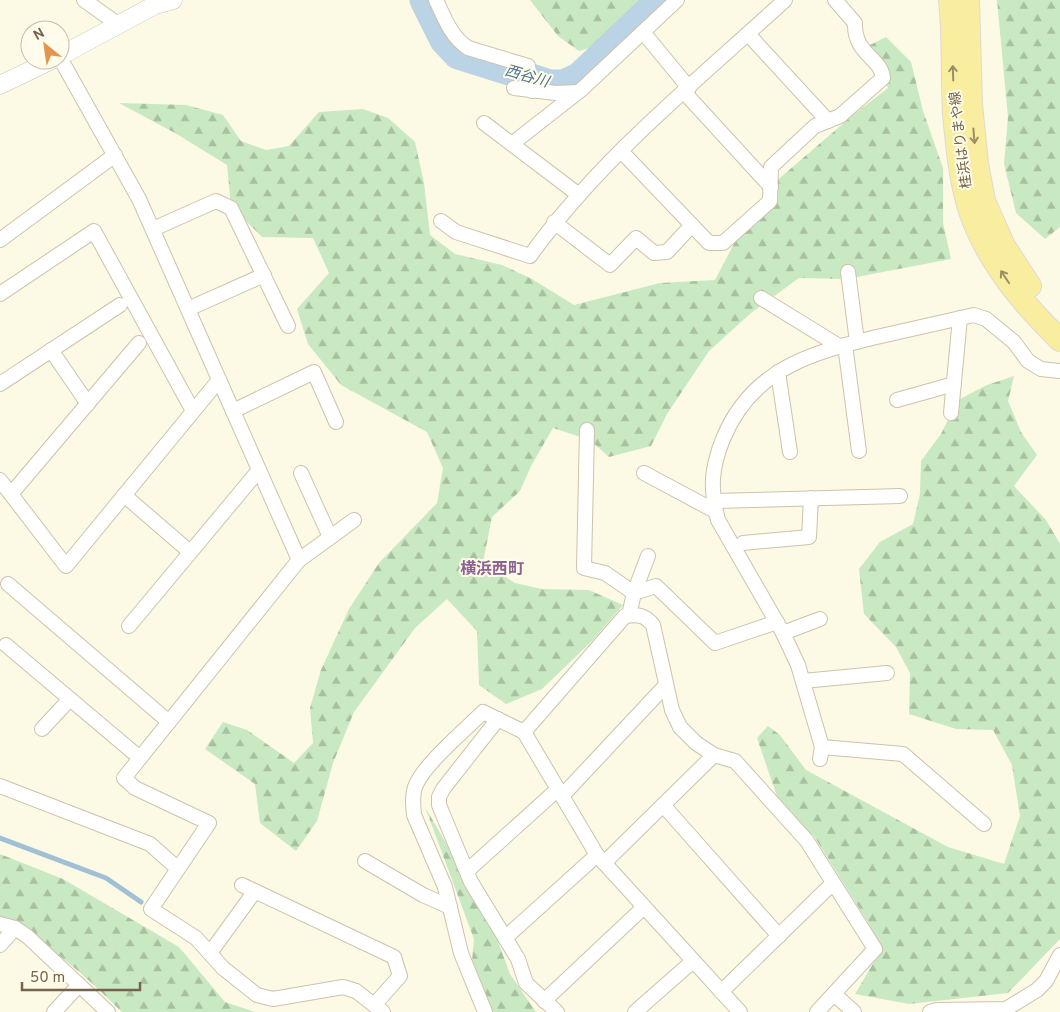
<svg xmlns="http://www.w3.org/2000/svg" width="1060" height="1012" font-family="Overpass,'Noto Sans JP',sans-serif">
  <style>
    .forest { fill: url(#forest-firs) }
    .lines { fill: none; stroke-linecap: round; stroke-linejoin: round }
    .stream { stroke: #a0c0d6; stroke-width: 5 }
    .river { stroke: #bad3e5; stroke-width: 29 }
    .minor-casing { stroke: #cdc3ab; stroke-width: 16 }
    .tertiary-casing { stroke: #cdc3ab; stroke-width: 19 }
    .primary-casing { stroke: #dedad4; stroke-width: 24 }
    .minor { stroke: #fff; stroke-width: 14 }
    .tertiary { stroke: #fff; stroke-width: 18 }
    .primary { stroke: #f9ee9f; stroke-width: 22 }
    .oneway { stroke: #9c8d64 }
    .labels { text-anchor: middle; stroke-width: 4; stroke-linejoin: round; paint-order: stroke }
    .street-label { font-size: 14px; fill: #74644b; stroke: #fffceb }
    .water-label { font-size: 15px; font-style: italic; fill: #4b7694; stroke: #fffceb }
    .quarter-label { font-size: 16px; font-weight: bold; fill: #8c6290; stroke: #fffceb }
  </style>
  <defs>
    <pattern id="forest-firs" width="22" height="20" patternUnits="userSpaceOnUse" patternTransform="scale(1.25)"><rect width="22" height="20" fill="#c9e9c3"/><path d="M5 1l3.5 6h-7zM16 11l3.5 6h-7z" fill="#a8c0a0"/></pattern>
  </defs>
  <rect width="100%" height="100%" fill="#fcf9e5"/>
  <g class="forest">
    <path d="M530,0H655L606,43L579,51L558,36Z"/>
    <path d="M997,0H1060V227L1045,239L1016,213L1004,164L1008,117Z"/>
    <path d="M886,37L911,62L923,111L943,168V223L951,259L846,279L799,278L751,313L709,351L667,414L651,446L609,457L590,440L553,428L531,466L520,491L492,517L483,562L515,583L542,589L589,590L623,605L593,640L542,689L506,704L479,685L477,631L447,599L415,628L354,712L333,763L317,821L296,851L260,823L255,784L205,749L223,722L247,730L294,763L313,743L310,708L321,670L349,609L379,563L437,503L443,468L427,432L341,385L308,344L297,309L329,273L313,238L262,237L231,206L227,165L175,133L119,103L186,105L223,115L241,141L266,150L289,146L319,112L363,109L388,118L415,142L424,183L430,235L455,254L502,265L532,279L574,305L660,283L715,280L748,217L774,183L853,115L888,88L868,46Z"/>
    <path d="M1014,376L1008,401L1021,432L1037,455L1014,486L1046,520L1060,544V939L1008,993L909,1004L855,994L880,952L869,924L814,836L783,814L757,738L768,726L780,735L806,770L948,847L1004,864L1020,816L1012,765L993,730L956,729L909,714L910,673L896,647L864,614L859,569L880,542L913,524L920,494L921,461L941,434L958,400L987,385Z"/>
    <path d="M425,807L488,915L510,974L536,1012H488L471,972L474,939Z"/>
    <path d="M0,854L63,879L179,947L225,1002L255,1012H122C81,972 52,945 0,919Z"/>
  </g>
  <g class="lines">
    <path class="stream" d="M0,838L106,878L141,902"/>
    <path class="river" d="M424,0L444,40L458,55L550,84H564L579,77L660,0"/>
    <g class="minor-casing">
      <g id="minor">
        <path d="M84,0L119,25"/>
        <path d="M436,0C444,17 451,37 468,48L528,66L532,91"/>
        <path d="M643,32L689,88"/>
        <path d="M748,34L828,121"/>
        <path d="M60,58L139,199L299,560"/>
        <path d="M514,88L556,93L578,92"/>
        <path d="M684,92L771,187"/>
        <path d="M484,123L579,195"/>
        <path d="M513,143L582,89L677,0"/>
        <path d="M621,151L709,243H723L770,201L771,167L815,126L840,116L883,78C881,57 854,55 855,23L835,0"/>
        <path d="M441,221L456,232L530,256C600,158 697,81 785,0"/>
        <path d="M554,222L610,265L636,238L654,253L667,252L692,225"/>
        <path d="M153,229L216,201L231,208L288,326"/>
        <path d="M0,240L115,155"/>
        <path d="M848,272L857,342"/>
        <path d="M0,294L94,231L193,411"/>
        <path d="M761,298L839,346"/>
        <path d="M188,309L264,275"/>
        <path d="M845,345L859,451"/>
        <path d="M51,350L88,404"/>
        <path d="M778,372L790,452"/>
        <path d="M0,384L120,305"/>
        <path d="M897,400L954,384"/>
        <path d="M233,411L314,372L336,422"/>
        <path d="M951,413L960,318"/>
        <path d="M587,430L584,568L605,573L634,593L656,586L715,643L777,622"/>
        <path d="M301,473L330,537"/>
        <path d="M644,473L715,511"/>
        <path d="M0,480L66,566L219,380"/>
        <path d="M11,494L139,343"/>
        <path d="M124,495L190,552"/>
        <path d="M713,501L900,496"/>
        <path d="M354,520L299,560L124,778L135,788L209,823L151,909L196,938L223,968L257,995L273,999L343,987L356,991L383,1012"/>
        <path d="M743,543L809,537L811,498"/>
        <path d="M8,584L169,722"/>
        <path d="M629,615L634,593L648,556"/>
        <path d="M129,626L259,470"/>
        <path d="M783,633L820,619"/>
        <path d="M6,645L140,758"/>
        <path d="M803,681L887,673"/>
        <path d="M498,719L443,789L439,797V805L471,882L518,959L526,983L557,1012"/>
        <path d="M42,729L70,699"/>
        <path d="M524,732L625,616C638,614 645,615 653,625L672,710L680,727L696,743L714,755L735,761L807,841L875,949L817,1012"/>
        <path d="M822,747L903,754L984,824"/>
        <path d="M820,759L822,747L798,665L783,633L718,520C710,488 711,469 723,439C752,368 813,352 881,336C912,329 943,322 974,315L986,319L1014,342L1028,361L1041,369L1060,371"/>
        <path d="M0,786L150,844L177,868"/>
        <path d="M562,796L666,685"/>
        <path d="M663,805L779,936"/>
        <path d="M365,861L423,895L450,907"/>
        <path d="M604,863L714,755"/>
        <path d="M467,871L558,789"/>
        <path d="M242,885L394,957L400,976L375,1004"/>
        <path d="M0,924L15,928L27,936L108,1012"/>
        <path d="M505,938L597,855"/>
        <path d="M0,945L15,928"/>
        <path d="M210,953L255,891"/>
        <path d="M721,992L833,883"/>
        <path d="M834,994L854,1012"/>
        <path d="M544,1001L644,907"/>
        <path d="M54,1012L79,985"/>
        <path d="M485,1012L461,953L445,887L414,815C413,805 412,796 415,787C423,765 465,730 483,712L524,732L597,855L740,1012"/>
        <path d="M635,1012L693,961"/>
        <path d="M930,1012L937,1010L1006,1009L1037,990L1046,981L1060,955"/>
      </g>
    </g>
    <g class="tertiary-casing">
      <g id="tertiary">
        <path d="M60,56L155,5L173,0"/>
        <path d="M0,85L52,60"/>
      </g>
    </g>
    <g class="primary-casing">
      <g id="primary">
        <path d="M950,0C954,38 952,76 954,114C957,145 960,180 970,211C987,261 1022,303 1060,340"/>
        <path d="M968,0L971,104L977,164L984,201L1004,246L1030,286"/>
      </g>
    </g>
    <use href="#minor" class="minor"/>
    <use href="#tertiary" class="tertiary"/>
    <use href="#primary" class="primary"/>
  </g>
  <defs><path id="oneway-shaft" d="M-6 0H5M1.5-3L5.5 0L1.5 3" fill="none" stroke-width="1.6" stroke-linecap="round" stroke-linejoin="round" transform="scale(1.25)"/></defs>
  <g class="oneway">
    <use href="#oneway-shaft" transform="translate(953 73) rotate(-92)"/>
    <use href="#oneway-shaft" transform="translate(974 136) rotate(85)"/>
    <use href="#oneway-shaft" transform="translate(1005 277) rotate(-124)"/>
  </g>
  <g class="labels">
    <g class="street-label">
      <text transform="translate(960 140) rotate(-97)" y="5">桂浜はりまや線</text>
    </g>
    <g class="water-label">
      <text transform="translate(527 76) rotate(16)" y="5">西谷川</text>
    </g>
    <g class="quarter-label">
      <text x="492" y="574">横浜西町</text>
    </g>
  </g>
  <g transform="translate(45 45) rotate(330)"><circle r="24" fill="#fffceb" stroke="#c7bfab"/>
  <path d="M0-4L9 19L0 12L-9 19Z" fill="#e3954d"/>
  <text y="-8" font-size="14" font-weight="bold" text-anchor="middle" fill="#74644b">N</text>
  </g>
  <path d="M22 982v8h118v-8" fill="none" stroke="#74644b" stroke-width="2.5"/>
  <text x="30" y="982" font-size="15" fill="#74644b" stroke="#fffceb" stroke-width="4" paint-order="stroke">50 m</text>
</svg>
